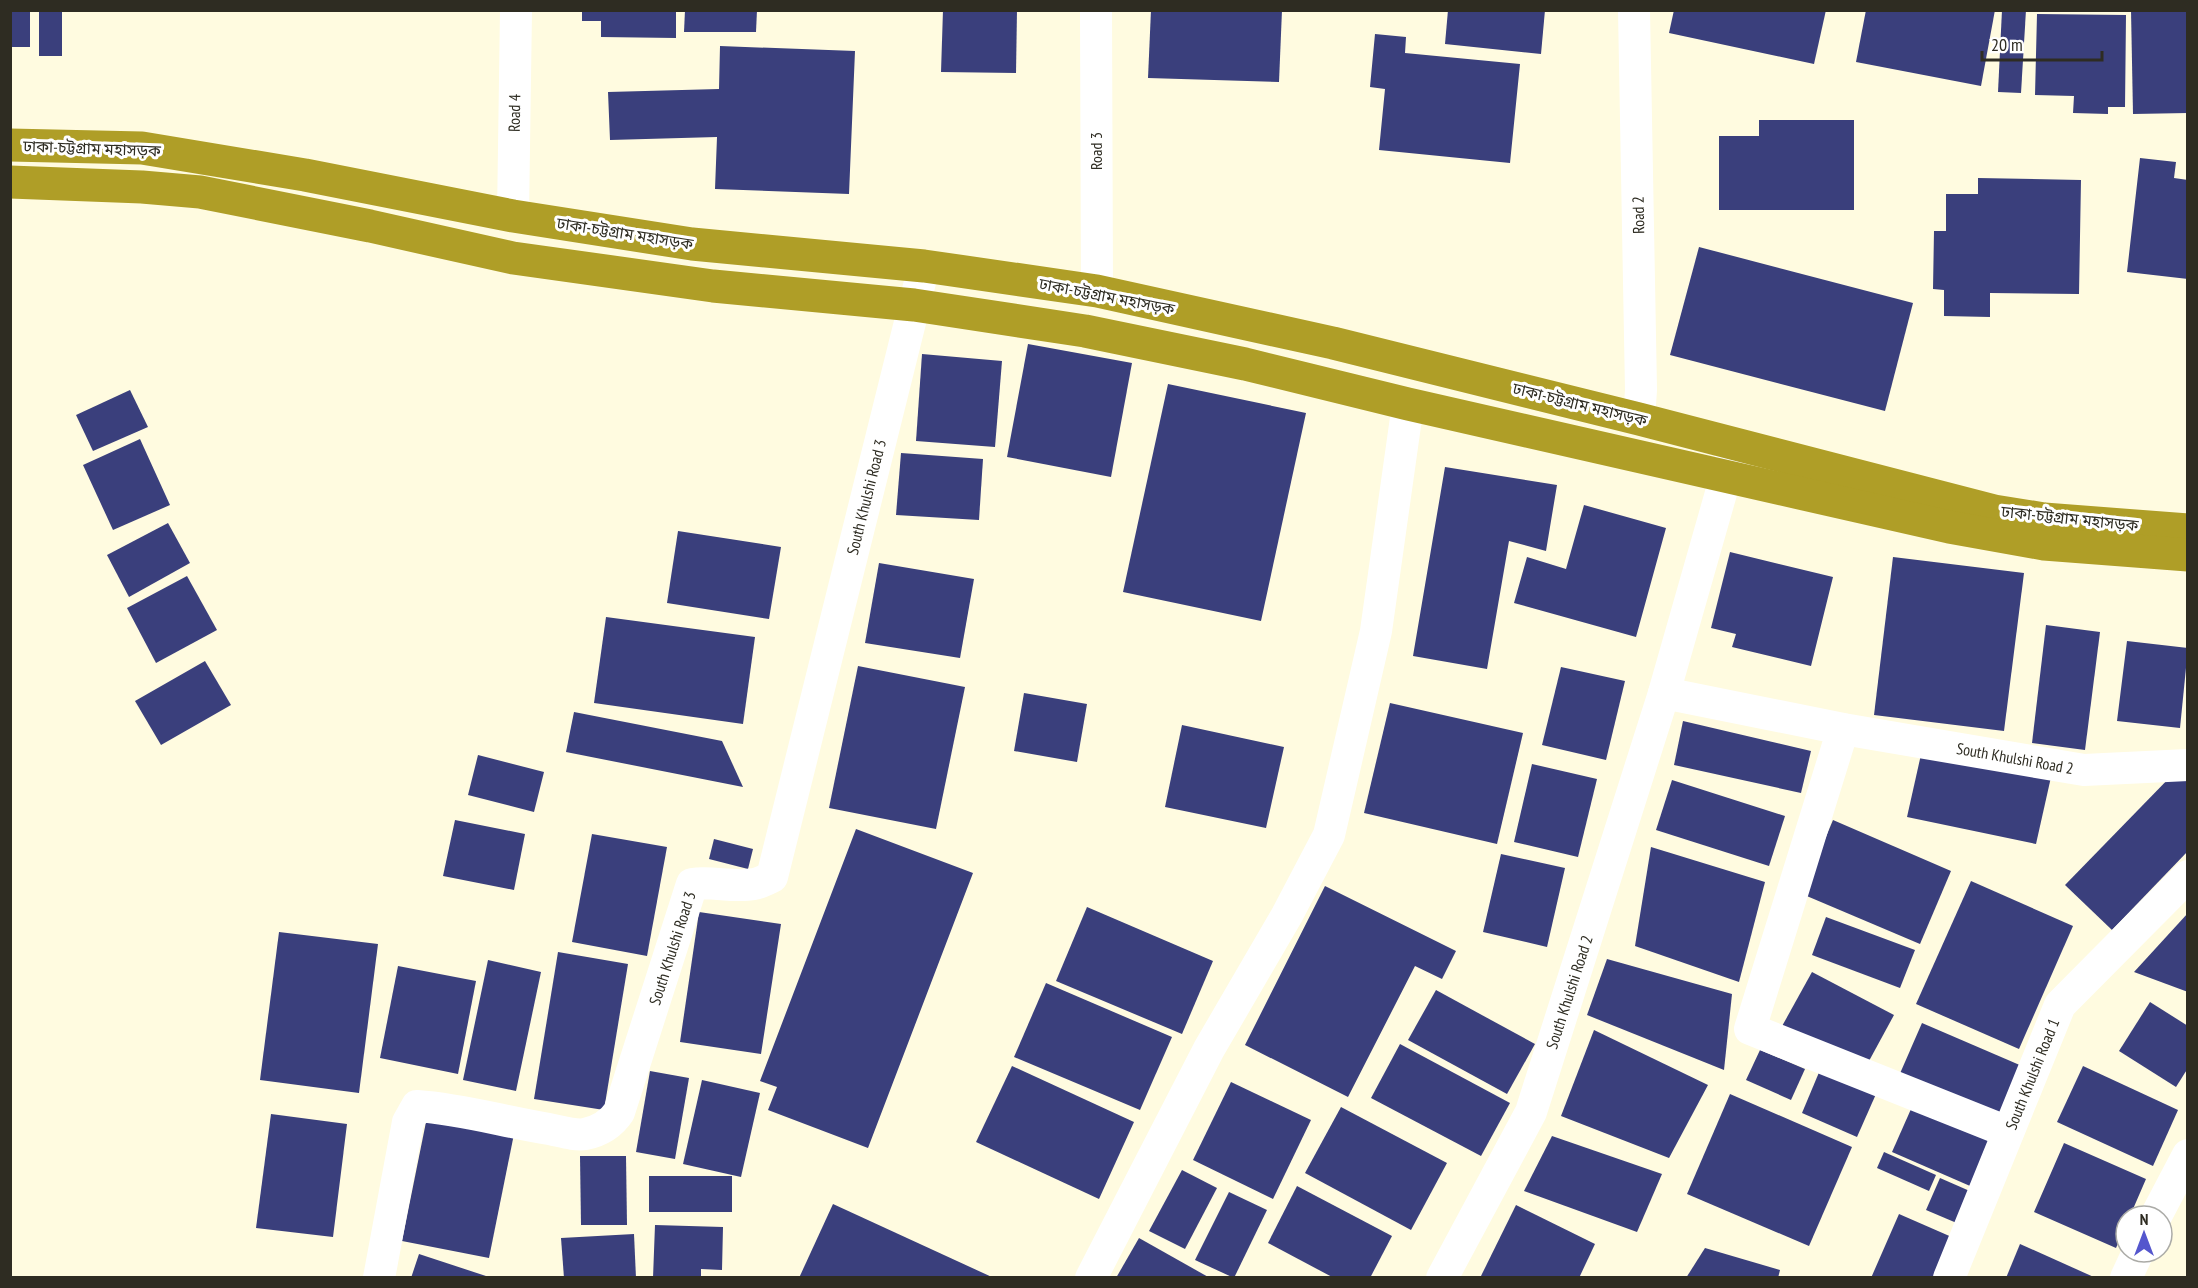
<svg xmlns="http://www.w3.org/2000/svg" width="2198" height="1288" font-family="'PT Sans Narrow','Noto Sans Bengali',sans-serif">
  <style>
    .building { fill: #3a3f7c }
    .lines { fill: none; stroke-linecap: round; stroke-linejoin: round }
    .street { stroke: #fff; stroke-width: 32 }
    .highway { stroke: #af9e27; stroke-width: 33 }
    .labels { text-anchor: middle; stroke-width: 6; stroke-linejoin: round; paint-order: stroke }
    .street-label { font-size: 16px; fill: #2e2c22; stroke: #fff }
  </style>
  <rect width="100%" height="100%" fill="#fffbe0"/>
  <g class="building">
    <rect x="10" y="10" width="20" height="37"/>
    <rect x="39" y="10" width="23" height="46"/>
    <path d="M582,10H676V38L601,37V21H582Z"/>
    <path d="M685,10H757L756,32H684Z"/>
    <path d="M943,10H1017L1016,73L941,72Z"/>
    <path d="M1151,10H1282L1279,82L1148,78Z"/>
    <path d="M1448,10H1545L1541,54L1445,44Z"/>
    <path d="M1674,10H1826L1814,64L1669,33Z"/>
    <path d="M1866,10H1995L1981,86L1856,62Z"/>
    <path d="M2002,10H2026L2021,93L1998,92Z"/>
    <path d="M2131,10H2188V113L2133,114Z"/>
    <path d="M2037,14L2126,15L2125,107H2108V114L2073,113L2074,96L2035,95Z"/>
    <path d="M1375,34L1406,37L1405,53L1520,64L1510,163L1379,150L1385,89L1370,87Z"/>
    <path d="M720,46L855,51L849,194L715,189L717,137L610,140L608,92L719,89Z"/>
    <path d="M1759,120H1854V210H1719V136H1759Z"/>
    <path d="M2140,158L2176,162L2174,178L2188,180V279L2127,272Z"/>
    <path d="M1978,178L2081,180L2079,294L1990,293V317L1944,316V290L1933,289L1934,231H1946V194H1978Z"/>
    <path d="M1699,247L1913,303L1885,411L1670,355Z"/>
    <path d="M1028,344L1132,363L1111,477L1007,457Z"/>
    <path d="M922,354L1002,361L995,447L916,441Z"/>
    <path d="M1168,384L1306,413L1261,621L1123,592Z"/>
    <path d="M130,390L148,427L93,451L76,415Z"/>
    <path d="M140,439L170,505L113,530L83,465Z"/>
    <path d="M901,453L983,459L979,520L896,515Z"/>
    <path d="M1445,467L1557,485L1546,551L1509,541L1487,669L1413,656Z"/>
    <path d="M1584,505L1666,528L1636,637L1514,603L1527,557L1566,569Z"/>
    <path d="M168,523L190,563L129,597L107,555Z"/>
    <path d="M678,531L781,547L769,619L667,603Z"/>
    <path d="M1730,552L1833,577L1811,666L1732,647L1736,634L1711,628Z"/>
    <path d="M1893,557L2024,573L2004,731L1874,715Z"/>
    <path d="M879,563L974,579L960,658L865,643Z"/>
    <path d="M187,576L217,630L156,663L127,608Z"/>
    <path d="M606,617L755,637L743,724L594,703Z"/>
    <path d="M2046,625L2100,632L2085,750L2032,743Z"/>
    <path d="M2127,641L2188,648L2180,728L2117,721Z"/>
    <path d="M205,661L231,705L161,745L135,701Z"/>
    <path d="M858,666L965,687L936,829L829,808Z"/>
    <path d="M1561,667L1625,681L1606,760L1542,745Z"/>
    <path d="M1024,693L1087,704L1077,762L1014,751Z"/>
    <path d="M1390,703L1523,733L1497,844L1364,813Z"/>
    <path d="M574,712L722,741L743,787L566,752Z"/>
    <path d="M1683,721L1811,751L1801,793L1674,765Z"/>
    <path d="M1182,725L1284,747L1266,828L1165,807Z"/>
    <path d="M1922,750L2051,777L2036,844L1907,817Z"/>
    <path d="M478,755L544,772L534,812L468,795Z"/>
    <path d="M1532,764L1597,779L1578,857L1514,842Z"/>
    <path d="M2176,771L2188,782V851L2112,930L2065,885Z"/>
    <path d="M1672,780L1785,816L1769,866L1656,830Z"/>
    <path d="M455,820L525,834L514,890L443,876Z"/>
    <path d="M1833,820L1951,871L1920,944L1802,894Z"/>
    <path d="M856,829L973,873L868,1148L768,1110L777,1087L760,1081Z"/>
    <path d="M592,834L667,847L647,956L572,942Z"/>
    <path d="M714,839L753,849L748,869L709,859Z"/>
    <path d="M1651,847L1765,882L1739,982L1635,946Z"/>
    <path d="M1501,854L1565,868L1547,947L1483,932Z"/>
    <path d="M1971,881L2073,926L2019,1049L1916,1004Z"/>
    <path d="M1325,886L1456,951L1442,979L1415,966L1348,1097L1245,1045Z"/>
    <path d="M1087,907L1213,961L1182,1034L1056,981Z"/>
    <path d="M699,912L781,924L761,1054L680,1042Z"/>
    <path d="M2188,913V992L2134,972Z"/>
    <path d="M1826,917L1915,950L1900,988L1812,955Z"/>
    <path d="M279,932L378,944L359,1093L260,1080Z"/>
    <path d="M558,952L628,964L604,1110L534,1099Z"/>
    <path d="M1607,959L1732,994L1724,1070L1587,1015Z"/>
    <path d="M488,960L541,972L516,1091L463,1080Z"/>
    <path d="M398,966L476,981L458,1074L380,1058Z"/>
    <path d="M1812,972L1894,1015L1863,1072L1781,1028Z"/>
    <path d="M1046,983L1172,1037L1140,1110L1014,1057Z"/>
    <path d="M1436,990L1535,1044L1507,1094L1408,1040Z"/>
    <path d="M2150,1002L2188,1026V1068L2176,1087L2119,1051Z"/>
    <path d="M1922,1023L2022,1066L1998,1121L1898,1078Z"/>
    <path d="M1594,1030L1708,1085L1669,1158L1561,1116Z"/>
    <path d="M1400,1044L1510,1103L1481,1156L1371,1098Z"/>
    <path d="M1760,1050L1805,1069L1791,1100L1746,1080Z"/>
    <path d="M1012,1066L1134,1122L1099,1199L976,1142Z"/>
    <path d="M2083,1066L2178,1110L2153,1166L2057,1122Z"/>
    <path d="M1820,1070L1876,1094L1857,1137L1802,1113Z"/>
    <path d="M650,1071L689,1078L675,1159L636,1152Z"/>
    <path d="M702,1080L760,1093L741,1177L683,1164Z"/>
    <path d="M1231,1082L1311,1120L1273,1199L1193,1160Z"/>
    <path d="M1730,1094L1852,1147L1809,1246L1687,1194Z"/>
    <path d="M1915,1100L2000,1136L1977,1189L1892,1152Z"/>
    <path d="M1341,1107L1447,1163L1411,1230L1305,1173Z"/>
    <path d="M271,1114L347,1124L333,1237L256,1228Z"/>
    <path d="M427,1117L514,1134L489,1258L402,1241Z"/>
    <path d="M1552,1136L1662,1174L1637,1232L1524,1191Z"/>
    <path d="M2064,1143L2146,1179L2130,1216H2126V1225L2116,1248L2034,1212Z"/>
    <path d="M1884,1152L1936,1175L1929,1191L1877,1168Z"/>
    <path d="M580,1156H626L627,1225H581Z"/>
    <path d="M1182,1170L1217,1188L1185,1249L1149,1231Z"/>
    <rect x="649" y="1176" width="83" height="36"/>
    <path d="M1940,1178L1972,1192L1959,1224L1926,1210Z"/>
    <path d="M1297,1186L1392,1236L1370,1278H1334L1268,1243Z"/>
    <path d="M1229,1192L1267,1210L1234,1278L1195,1260Z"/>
    <path d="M833,1204L994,1278H799Z"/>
    <path d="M1516,1205L1595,1244L1579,1278H1480Z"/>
    <path d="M1899,1214L1954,1238L1936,1278H1871Z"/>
    <path d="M655,1225L723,1227L722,1270L701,1269V1278H653Z"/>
    <path d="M634,1234L636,1278H564L561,1238Z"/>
    <path d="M1139,1238L1210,1278H1116Z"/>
    <path d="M2020,1244L2096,1278H2006Z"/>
    <path d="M1705,1248L1780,1270L1778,1278H1686Z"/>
    <path d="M419,1254L489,1277L488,1278H411Z"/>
  </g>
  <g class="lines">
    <g class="street">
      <path d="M1096,10L1097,291"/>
      <path d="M1634,10L1641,390L1639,419"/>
      <path d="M513,216L516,10"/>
      <path d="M1733,451L1664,693L1843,729L2084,770L2188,765"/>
      <path d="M1843,729L1750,1029L2008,1132"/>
      <path d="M2156,1216L2188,1155"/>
      <path d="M379,1278L408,1122L417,1106C462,1109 505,1122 549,1129C560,1131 575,1136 585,1134C600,1131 611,1124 619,1112L692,884C713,881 733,888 754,884C760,883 767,879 772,877L924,266"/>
      <path d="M1091,1278L1209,1049L1287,915L1329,835L1376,631L1408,404"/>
      <path d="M1442,1278L1531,1112L1664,693"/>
      <path d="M1949,1278L2060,1005L2188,876"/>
      <path d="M2126,1278L2138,1252"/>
    </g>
    <g class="highway">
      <path d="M10,145L142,148L305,175L513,216L692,244L924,266L1097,291L1333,343L1639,419L1994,511L2044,519L2188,530"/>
      <path d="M10,182L142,187L200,192L370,226L513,258L713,286L914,305L1085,331L1245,364L1408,404L1949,527L2044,544L2188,555"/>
    </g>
  </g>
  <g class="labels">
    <g class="street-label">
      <text transform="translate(514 113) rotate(-89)" y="6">Road 4</text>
      <text transform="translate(92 148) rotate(2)" y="6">ঢাকা-চট্টগ্রাম মহাসড়ক</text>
      <text transform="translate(1096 151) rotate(-90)" y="6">Road 3</text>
      <text transform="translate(1638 215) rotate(-91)" y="6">Road 2</text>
      <text transform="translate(625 233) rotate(9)" y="6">ঢাকা-চট্টগ্রাম মহাসড়ক</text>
      <text transform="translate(1107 296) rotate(11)" y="6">ঢাকা-চট্টগ্রাম মহাসড়ক</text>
      <text transform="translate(1580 404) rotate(14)" y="6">ঢাকা-চট্টগ্রাম মহাসড়ক</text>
      <text transform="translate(866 497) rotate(-76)" y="6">South Khulshi Road 3</text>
      <text transform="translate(2070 518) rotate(6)" y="6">ঢাকা-চট্টগ্রাম মহাসড়ক</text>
      <text transform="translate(2015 758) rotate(10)" y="6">South Khulshi Road 2</text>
      <text transform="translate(672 948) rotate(-72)" y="6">South Khulshi Road 3</text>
      <text transform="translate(1569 992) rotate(-72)" y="6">South Khulshi Road 2</text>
      <text transform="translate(2032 1074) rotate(-68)" y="6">South Khulshi Road 1</text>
    </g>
  </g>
  <rect width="2198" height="1288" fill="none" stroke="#2e2c22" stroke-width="24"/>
  <g transform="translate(2144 1234)"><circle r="28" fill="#ffffff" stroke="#ababa7" stroke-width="1.5"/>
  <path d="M0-4.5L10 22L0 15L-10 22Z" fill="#5456cd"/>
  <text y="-9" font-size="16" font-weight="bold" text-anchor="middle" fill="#2e2c22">N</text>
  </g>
  <path d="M1982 51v9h120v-9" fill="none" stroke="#2e2c22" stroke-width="3"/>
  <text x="1991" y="51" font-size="18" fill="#2e2c22" stroke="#ffffff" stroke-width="4.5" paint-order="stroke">20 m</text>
</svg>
